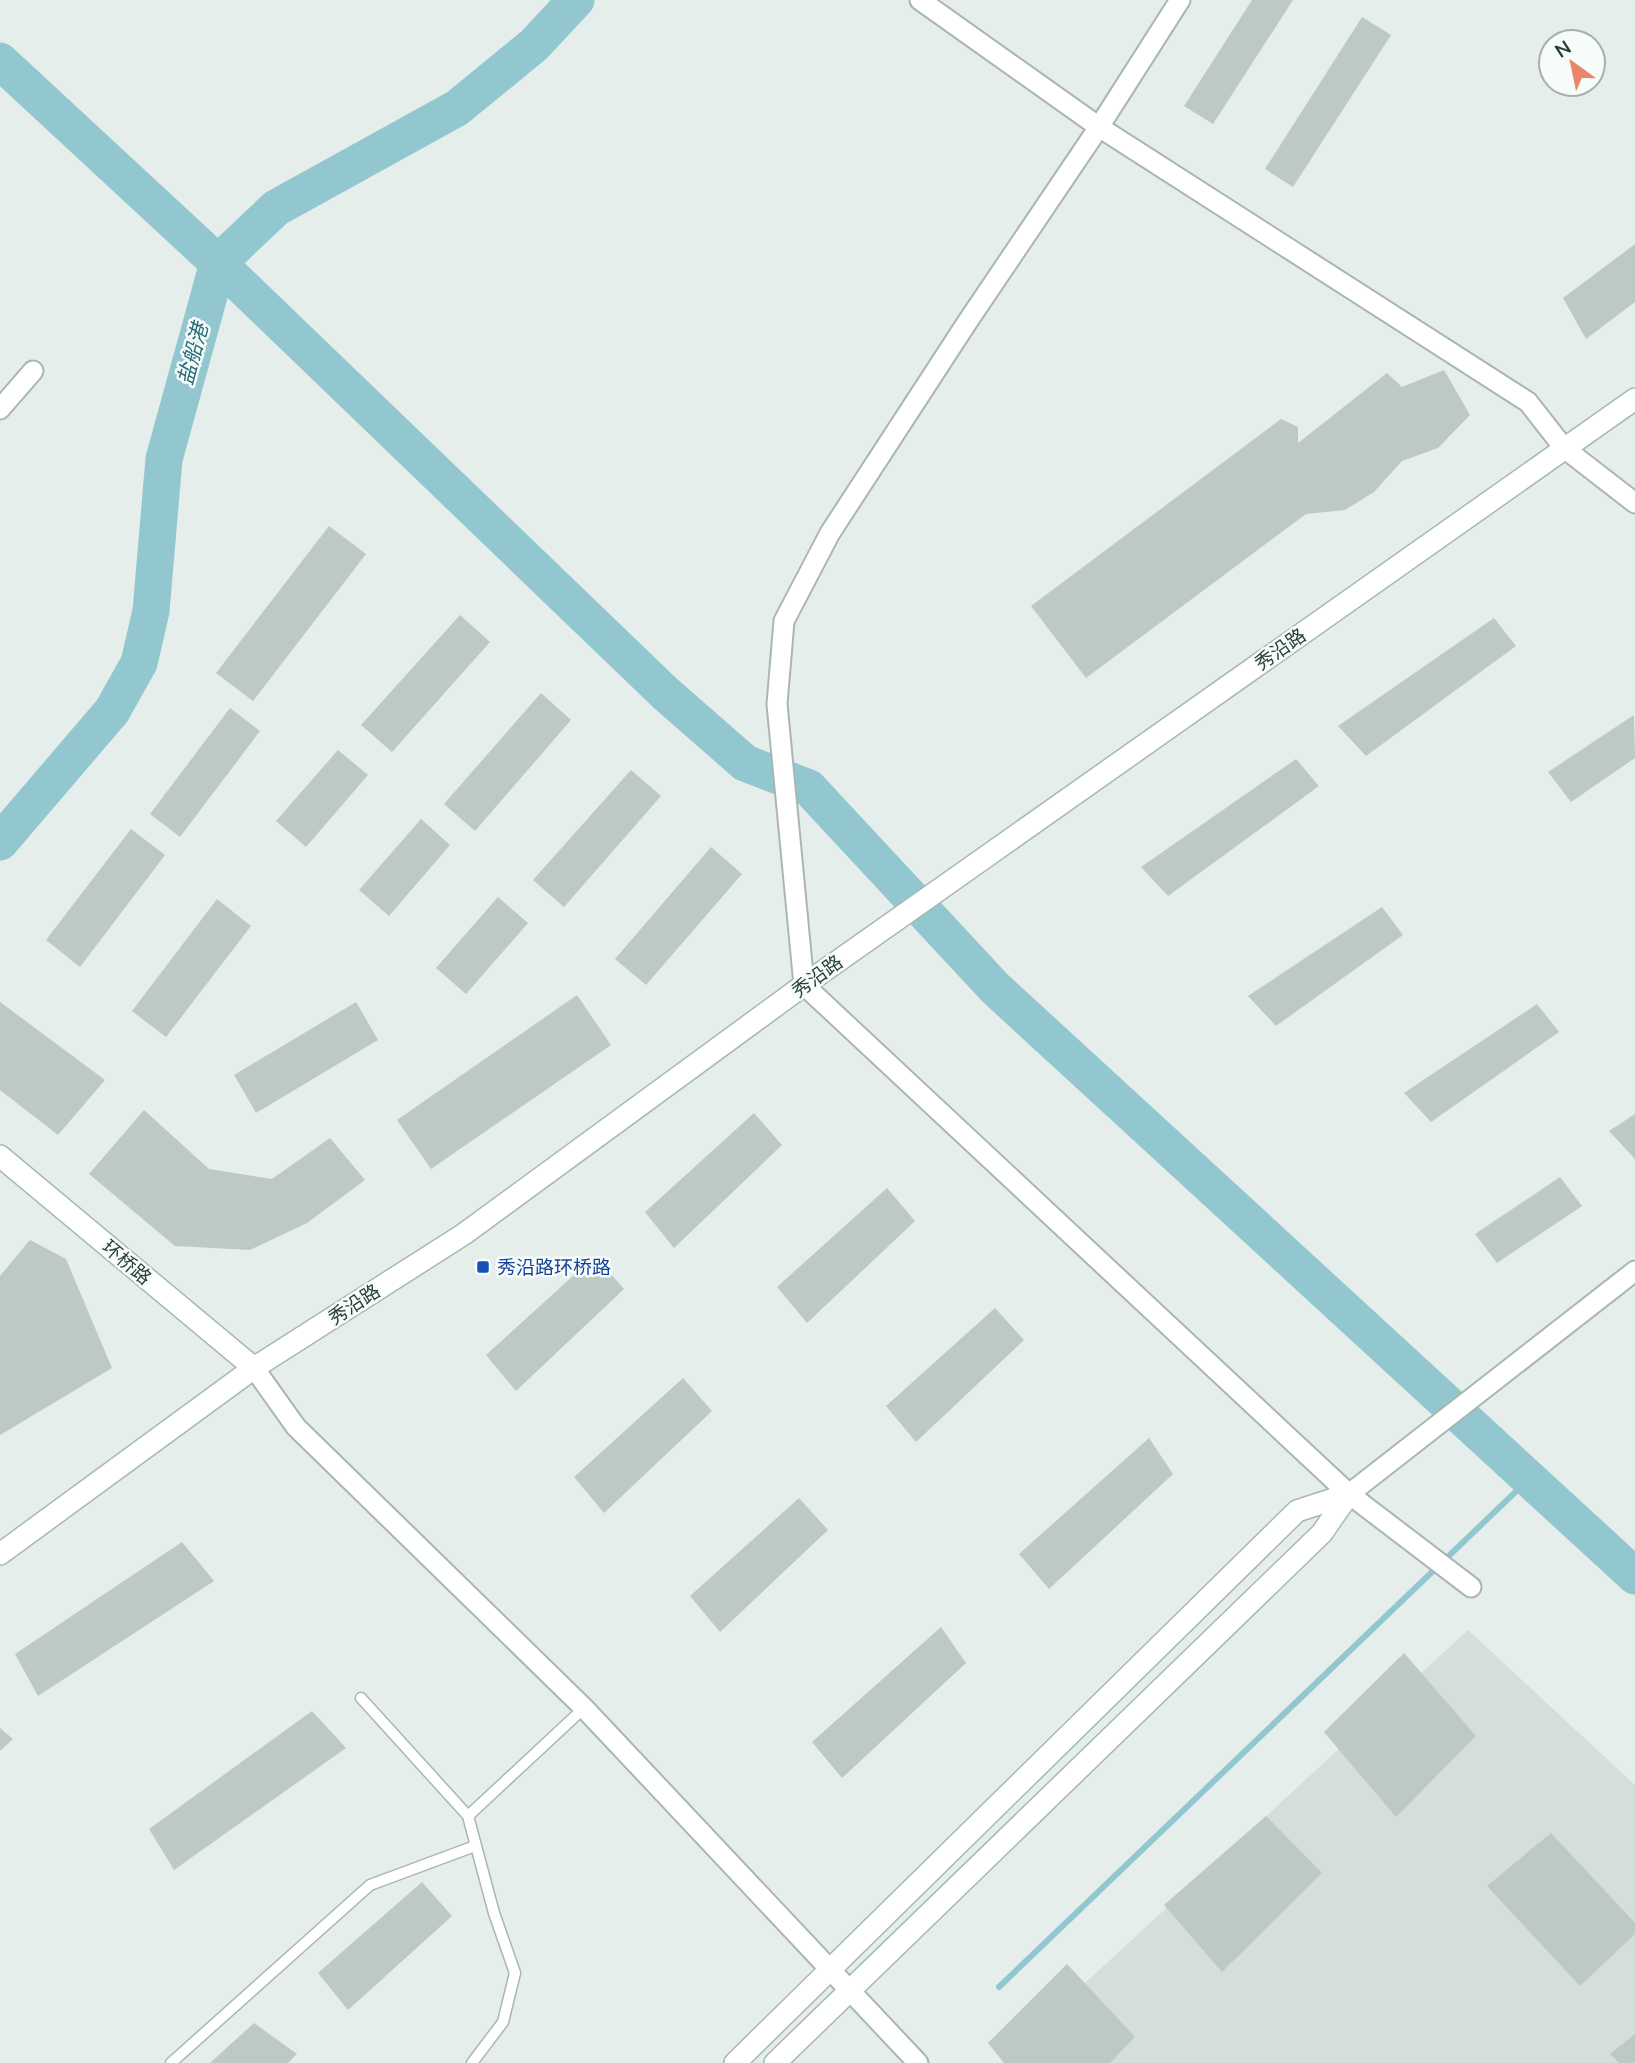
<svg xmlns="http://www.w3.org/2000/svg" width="1635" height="2063" font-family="Mulish,'Noto Sans SC',sans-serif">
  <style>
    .built { fill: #d5deda }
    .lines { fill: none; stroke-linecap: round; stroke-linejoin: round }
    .stream { stroke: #93c7cf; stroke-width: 6 }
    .river { stroke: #93c7cf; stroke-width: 37 }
    .building { fill: #bcc9c4 }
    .lane-casing { stroke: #a9b6b2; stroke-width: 13 }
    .street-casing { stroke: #a9b6b2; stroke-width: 23 }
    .secondary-casing { stroke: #a5b9b2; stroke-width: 24 }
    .lane { stroke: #fff; stroke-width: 10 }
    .street { stroke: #fff; stroke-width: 19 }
    .secondary { stroke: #fff; stroke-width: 21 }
    .transit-dot { fill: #1a4fb4; stroke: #f7fbf9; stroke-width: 2.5 }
    .labels { text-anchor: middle; stroke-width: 5; stroke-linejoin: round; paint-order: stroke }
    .street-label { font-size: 19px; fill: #264038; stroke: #f7fbf9 }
    .transit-label { font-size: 19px; fill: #164399; stroke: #f7fbf9; text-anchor: start }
    .water-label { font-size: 21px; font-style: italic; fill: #236c79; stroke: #f7fbf9 }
  </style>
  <rect width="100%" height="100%" fill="#e6eeeb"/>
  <path class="built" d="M1468,1630L1635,1785V2063H1021L1020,2043Z"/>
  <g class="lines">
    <path class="stream" d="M999,1987L1529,1479"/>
    <g class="river">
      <path d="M0,61L218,263L665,693L745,763L809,788L995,988L1635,1576"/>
      <path d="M0,842L112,711L139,663L151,611L164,459L218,263L276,208L457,108L534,45L576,0"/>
    </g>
  </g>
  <g class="building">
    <path d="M1252,0H1293L1213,124L1184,106Z"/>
    <path d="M1362,17L1391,35L1293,187L1265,169Z"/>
    <path d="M1635,244V302L1586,339L1563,298Z"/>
    <path d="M1444,370L1470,415L1438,448L1402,461L1374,492L1345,510L1306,514L1086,678L1031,606L1281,419L1298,427V443L1387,373L1402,387Z"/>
    <path d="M329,526L366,554L253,701L216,673Z"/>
    <path d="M460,615L490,642L392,752L361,725Z"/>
    <path d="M1494,618L1516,646L1366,756L1338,726Z"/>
    <path d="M541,693L571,720L475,831L444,804Z"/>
    <path d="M230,708L260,731L180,837L150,814Z"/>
    <path d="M1634,715L1635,758L1571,802L1548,772Z"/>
    <path d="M338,750L368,775L306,847L276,821Z"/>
    <path d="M1296,759L1319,786L1168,896L1141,867Z"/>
    <path d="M631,770L661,796L564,907L533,880Z"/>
    <path d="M421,819L450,845L389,916L359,890Z"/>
    <path d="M131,829L165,855L80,967L46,940Z"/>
    <path d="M711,847L742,874L646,985L615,959Z"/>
    <path d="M498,897L528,923L466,994L436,968Z"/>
    <path d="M217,899L251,926L166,1037L132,1011Z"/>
    <path d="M1382,907L1403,935L1276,1026L1248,996Z"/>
    <path d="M577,995L611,1045L431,1169L397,1120Z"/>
    <path d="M0,1002L105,1080L58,1135L0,1090Z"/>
    <path d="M356,1002L378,1040L256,1113L234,1075Z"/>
    <path d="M1537,1004L1559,1032L1431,1122L1404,1093Z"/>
    <path d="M144,1110L209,1169L272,1179L330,1138L365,1180L307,1223L250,1250L175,1246L89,1174Z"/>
    <path d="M754,1113L782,1145L674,1248L645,1212Z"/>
    <path d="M1635,1114V1159L1609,1131Z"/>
    <path d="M1560,1177L1582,1206L1497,1263L1475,1234Z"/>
    <path d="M887,1188L915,1221L807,1323L777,1287Z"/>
    <path d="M30,1240L66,1259L112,1368L0,1435V1276Z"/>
    <path d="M595,1256L624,1289L516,1391L486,1355Z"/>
    <path d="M995,1308L1024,1340L916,1442L886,1406Z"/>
    <path d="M683,1378L712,1411L604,1513L574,1477Z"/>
    <path d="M1149,1438L1173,1474L1049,1589L1019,1554Z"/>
    <path d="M799,1498L828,1530L720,1632L690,1596Z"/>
    <path d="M182,1542L214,1581L38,1696L15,1654Z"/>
    <path d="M941,1627L966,1663L842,1778L812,1742Z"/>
    <path d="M1404,1653L1476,1736L1396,1817L1324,1732Z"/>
    <path d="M312,1711L346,1748L174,1870L149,1829Z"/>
    <path d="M0,1728L13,1739L0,1751Z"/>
    <path d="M1266,1816L1322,1873L1222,1972L1164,1905Z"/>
    <path d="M1551,1833L1635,1923V1934L1580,1986L1487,1886Z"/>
    <path d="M422,1882L452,1916L348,2010L318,1973Z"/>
    <path d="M1067,1964L1135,2037L1110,2063H1004L988,2043Z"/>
    <path d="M254,2023L297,2054L288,2063H210Z"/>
    <path d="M1635,2034V2063H1619L1610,2054Z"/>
  </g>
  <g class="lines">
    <g class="lane-casing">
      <g id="lane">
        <path d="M361,1698L468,1816L494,1913L515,1973L503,2022L472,2063"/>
        <path d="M468,1816L584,1708"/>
        <path d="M171,2063L370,1885L475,1846"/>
      </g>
    </g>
    <g class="street-casing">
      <g id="street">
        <path d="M920,0L1099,127L1528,402L1564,448L1635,503"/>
        <path d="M1180,0L1099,127L968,321L830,533L784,621L777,704L804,985L1349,1494L1471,1587"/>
        <path d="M0,409L33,371"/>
        <path d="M254,1368L296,1427L584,1708L918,2063"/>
        <path d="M1349,1494L1635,1271"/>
      </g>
    </g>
    <g class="secondary-casing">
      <g id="secondary">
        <path d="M0,1156L254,1368"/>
        <path d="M0,1554L254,1368L464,1234L804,985L1635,399"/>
        <path d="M735,2063L1297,1511L1349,1494"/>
        <path d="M775,2063L1322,1533L1349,1494"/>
      </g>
    </g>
    <use href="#lane" class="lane"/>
    <use href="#street" class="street"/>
    <use href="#secondary" class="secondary"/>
  </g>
  <rect class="transit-dot" x="476" y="1260" width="14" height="14" rx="3.5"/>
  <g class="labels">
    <g class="street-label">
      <text transform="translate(1280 649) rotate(-35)" y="7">秀沿路</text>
      <text transform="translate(817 976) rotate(-36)" y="7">秀沿路</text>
      <text transform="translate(127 1262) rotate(40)" y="7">环桥路</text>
      <text transform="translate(354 1304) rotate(-33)" y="7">秀沿路</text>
    </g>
    <g class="transit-label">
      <text x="497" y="1274">秀沿路环桥路</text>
    </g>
    <g class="water-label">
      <text transform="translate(193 354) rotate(-75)" y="7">盐船港</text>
    </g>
  </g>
  <g transform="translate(1572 63) rotate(327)"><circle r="33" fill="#f7fbf9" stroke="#a3b0ac" stroke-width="2"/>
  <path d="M0-5L12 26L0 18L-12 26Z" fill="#ea8669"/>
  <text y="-10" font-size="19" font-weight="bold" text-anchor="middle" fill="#264038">N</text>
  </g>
</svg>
